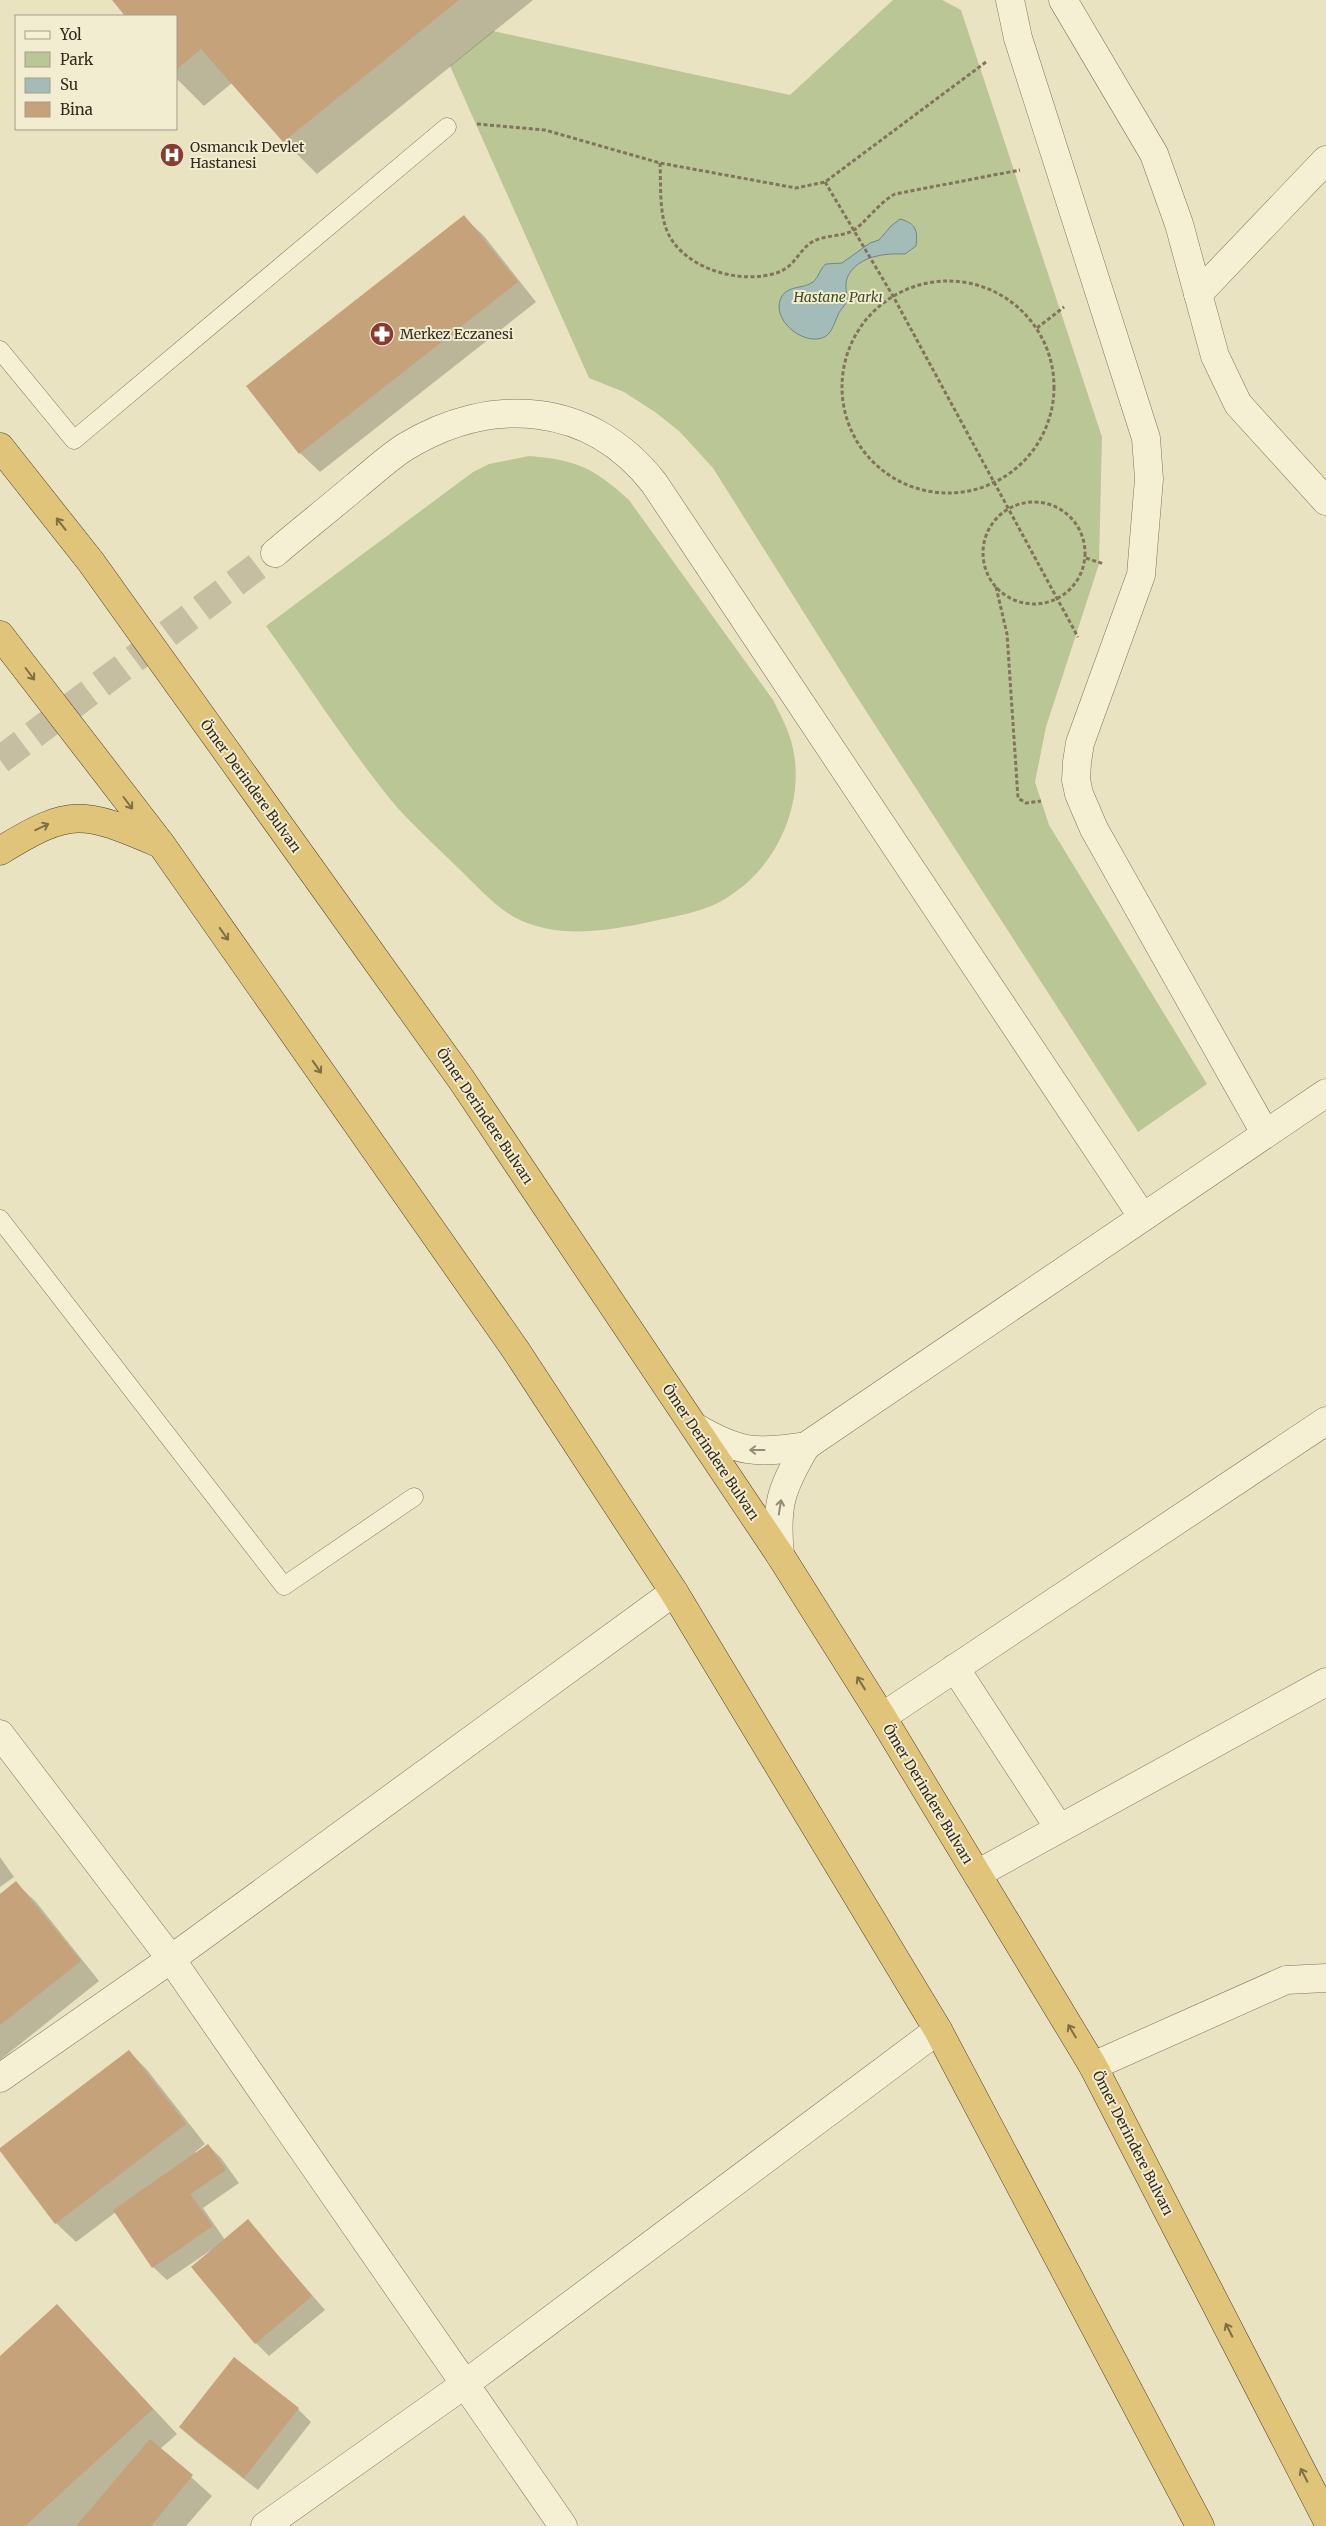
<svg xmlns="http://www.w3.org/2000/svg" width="1326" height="2526" font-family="Merriweather,serif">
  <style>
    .green { fill: #bbc696 }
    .water { fill: #a3bcb8; stroke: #6b8985 }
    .shadow { fill: #0003 }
    .building { fill: #c5a279 }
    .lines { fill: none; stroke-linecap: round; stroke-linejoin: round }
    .tertiary-tunnel { stroke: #c5bea0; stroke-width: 28; stroke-dasharray: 28 14; stroke-linecap: butt }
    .service-casing { stroke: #81745a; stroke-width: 19 }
    .minor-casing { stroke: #81745a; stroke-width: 29 }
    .tertiary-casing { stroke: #81745a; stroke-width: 29 }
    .trunk-casing { stroke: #4f422e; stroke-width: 29 }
    .path { stroke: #81745a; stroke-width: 3; stroke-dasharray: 4 2.5; stroke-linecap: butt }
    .service { stroke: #f5efd3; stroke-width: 18 }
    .minor { stroke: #f5efd3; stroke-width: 28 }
    .tertiary { stroke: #f5efd3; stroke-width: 28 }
    .trunk { stroke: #dfc479; stroke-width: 28 }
    .oneway { stroke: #806f46 }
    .oneway2 { stroke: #948c78 }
    .labels { text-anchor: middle; stroke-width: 4; stroke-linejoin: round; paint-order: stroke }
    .poi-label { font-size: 14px; fill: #322a1d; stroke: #f2ecd0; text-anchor: start }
    .park-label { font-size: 14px; font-style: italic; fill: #3e4d25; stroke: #f2ecd0 }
    .street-label { font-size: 14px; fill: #322a1d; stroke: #f2ecd0 }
  </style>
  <rect width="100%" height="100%" fill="#eae3c1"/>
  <g class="green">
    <path d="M893,0H942L961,10L1102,437L1099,564L1046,727L1035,782L1049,825L1207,1084L1138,1132L855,694L713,468L679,431L655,412L624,392L589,378L450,66L493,31L790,95Z"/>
    <path d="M529,456C577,460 594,468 629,500L773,700C782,718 791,734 794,754C803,807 776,866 731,895C706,913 670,917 640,924C599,932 553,938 514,917C493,905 475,884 457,867C435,845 410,823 390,799C346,744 307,683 266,626L473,472L489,464Z"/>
  </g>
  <path class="water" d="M900,219C916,223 918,231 916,246L905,254C885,253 858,256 848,276C844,284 847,291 847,299C846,306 840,309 838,315C833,326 831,338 817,339C797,341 770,316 782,296C789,285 804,289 813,282C819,277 820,268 826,264L842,263L870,243L879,240L891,226Z"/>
  <g class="shadow">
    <path d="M114,0H533L317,174L284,141L232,83L204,106L176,78V16H126Z"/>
    <path d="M464,217L484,236L536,302L320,472L300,453L248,386Z"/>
    <path d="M0,1857L14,1877L0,1887Z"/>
    <path d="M16,1883L36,1902L99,1981L0,2060V1896Z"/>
    <path d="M129,2051L148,2071L205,2144L195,2152L196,2154L208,2145L221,2158L239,2183L203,2208L225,2240L248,2221L325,2310L269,2356L256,2343L211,2250L167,2280L153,2267L116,2212L76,2242L56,2223Z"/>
    <path d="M81,2331L177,2434L160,2449L212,2496L186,2526H0V2358Z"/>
    <path d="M298,2409L311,2422L258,2490L194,2440L180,2427Z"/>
  </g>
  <g class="building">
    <path d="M112,0H459L283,142L201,49L176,70V16H125Z"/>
    <path d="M464,215L518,282L299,454L246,386Z"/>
    <path d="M16,1881L81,1961L0,2025V1894Z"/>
    <path d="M129,2050L186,2124L55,2224L0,2151V2148Z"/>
    <path d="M208,2144L226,2170L190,2194L213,2226L152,2268L113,2210Z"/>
    <path d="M248,2219L312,2296L255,2344L191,2267Z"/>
    <path d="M57,2304L153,2409L25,2526H0V2356Z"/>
    <path d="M234,2357L299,2408L244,2478L179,2427Z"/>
    <path d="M150,2439L193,2475L151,2526H76Z"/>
  </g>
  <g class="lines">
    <path class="tertiary-tunnel" d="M0,760L275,553"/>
    <g class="service-casing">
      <g id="service">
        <path d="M0,350L74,440L447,127"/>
        <path d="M0,1219L284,1586L414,1497"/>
      </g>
    </g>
    <g class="minor-casing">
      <g id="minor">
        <path d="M1010,0L1018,38L1146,438L1149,479L1141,575L1080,743L1077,762L1076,780L1079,794L1094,829L1265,1133"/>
        <path d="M1063,0L1154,154L1179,224L1215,356L1238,404L1326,501"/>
        <path d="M1198,294L1326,160"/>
        <path d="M955,1668L1059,1828"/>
        <path d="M882,1717L1326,1421"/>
        <path d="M0,1734L171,1959L563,2526"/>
        <path d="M977,1874L1326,1682"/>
        <path d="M1093,2066L1286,1980L1326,1978"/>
        <path d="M0,2078L171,1959L674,1592"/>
        <path d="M265,2526L465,2384L938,2030"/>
      </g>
    </g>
    <g class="tertiary-casing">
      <g id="tertiary">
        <path d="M275,553C302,530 330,508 357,485C373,472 388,458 405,447C491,395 590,401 654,483L1142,1216"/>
        <path d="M695,1427C739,1453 756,1454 806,1446L1326,1093"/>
        <path d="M780,1555C775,1506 781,1488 806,1446"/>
      </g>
    </g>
    <g class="trunk-casing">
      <g id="trunk">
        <path d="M0,447L91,562L461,1079L780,1555L882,1717L1093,2066L1326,2518"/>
        <path d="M0,635L161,844L515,1349L674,1592L938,2030L1200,2526"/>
        <path d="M0,851C71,807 83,811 158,843"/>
      </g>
    </g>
    <g class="path">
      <path d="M477,124L545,130L660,163L796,188L825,182L986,62"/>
      <path d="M660,163C661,185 659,211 667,231C683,269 742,286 779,272C795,266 799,250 812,242C824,235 840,237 852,231C864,225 878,203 895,194L1020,170"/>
      <path d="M825,182L893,296L1078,637"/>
      <circle cx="948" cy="387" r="106"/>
      <path d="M1037,328L1064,307"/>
      <circle cx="1034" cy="553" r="51"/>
      <path d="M1086,558L1104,564"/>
      <path d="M996,587L1007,634L1018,798L1026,803L1041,801"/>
    </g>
    <use href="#service" class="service"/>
    <use href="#minor" class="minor"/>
    <use href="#tertiary" class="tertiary"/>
    <use href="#trunk" class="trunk"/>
  </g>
  <defs><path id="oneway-shaft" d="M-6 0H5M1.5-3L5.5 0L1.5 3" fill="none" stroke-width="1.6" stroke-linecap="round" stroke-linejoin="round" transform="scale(1.25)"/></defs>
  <g class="oneway">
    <use href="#oneway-shaft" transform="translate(61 524) rotate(-128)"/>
    <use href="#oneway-shaft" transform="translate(30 674) rotate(53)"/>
    <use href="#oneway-shaft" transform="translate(128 803) rotate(53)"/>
    <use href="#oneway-shaft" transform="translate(42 827) rotate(-25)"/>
    <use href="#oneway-shaft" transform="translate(224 934) rotate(55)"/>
    <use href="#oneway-shaft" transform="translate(317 1067) rotate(55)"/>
    <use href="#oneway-shaft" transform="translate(861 1683) rotate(-122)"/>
    <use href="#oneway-shaft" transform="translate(1072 2031) rotate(-121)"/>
    <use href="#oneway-shaft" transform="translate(1229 2330) rotate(-117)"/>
    <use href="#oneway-shaft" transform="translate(1304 2475) rotate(-117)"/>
  </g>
  <g class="oneway2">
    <use href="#oneway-shaft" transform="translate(757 1450) rotate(-180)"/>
    <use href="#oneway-shaft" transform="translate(780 1507) rotate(-81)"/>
  </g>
  <defs>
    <g id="hospital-disc" transform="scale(1.25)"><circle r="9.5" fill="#8b3a2f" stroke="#f2ecd0"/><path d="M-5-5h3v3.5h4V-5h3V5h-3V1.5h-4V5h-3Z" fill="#fff"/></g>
    <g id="pharmacy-disc" transform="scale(1.25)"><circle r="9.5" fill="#8b3a2f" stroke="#f2ecd0"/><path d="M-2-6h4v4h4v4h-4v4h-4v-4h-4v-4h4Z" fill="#fff"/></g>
  </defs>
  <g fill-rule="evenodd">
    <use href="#hospital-disc" x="172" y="155"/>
    <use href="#pharmacy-disc" x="382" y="334"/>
  </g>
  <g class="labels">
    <g class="poi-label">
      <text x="190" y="152">Osmancık Devlet<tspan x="190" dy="16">Hastanesi</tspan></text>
      <text x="400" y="339">Merkez Eczanesi</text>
    </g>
    <g class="park-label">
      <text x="838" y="302">Hastane Parkı</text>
    </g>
    <g class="street-label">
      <text transform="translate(251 786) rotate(54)" y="5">Ömer Derindere Bulvarı</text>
      <text transform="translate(485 1116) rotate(56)" y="5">Ömer Derindere Bulvarı</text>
      <text transform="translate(711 1452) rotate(56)" y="5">Ömer Derindere Bulvarı</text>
      <text transform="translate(928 1794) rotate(59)" y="5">Ömer Derindere Bulvarı</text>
      <text transform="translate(1133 2143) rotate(63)" y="5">Ömer Derindere Bulvarı</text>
    </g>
  </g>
  <rect x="15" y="15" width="162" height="115" fill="#f2ecd0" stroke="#a59e88"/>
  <rect x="25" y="31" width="25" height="8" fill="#f5efd3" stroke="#a59e88"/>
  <text x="60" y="40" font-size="15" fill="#322a1d">Yol</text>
  <rect x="25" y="52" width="25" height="15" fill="#bbc696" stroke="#a59e88"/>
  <text x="60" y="65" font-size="15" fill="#322a1d">Park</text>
  <rect x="25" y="78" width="25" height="15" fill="#a3bcb8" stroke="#a59e88"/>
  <text x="60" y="90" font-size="15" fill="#322a1d">Su</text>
  <rect x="25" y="102" width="25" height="15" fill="#c5a279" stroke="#a59e88"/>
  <text x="60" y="115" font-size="15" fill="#322a1d">Bina</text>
</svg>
